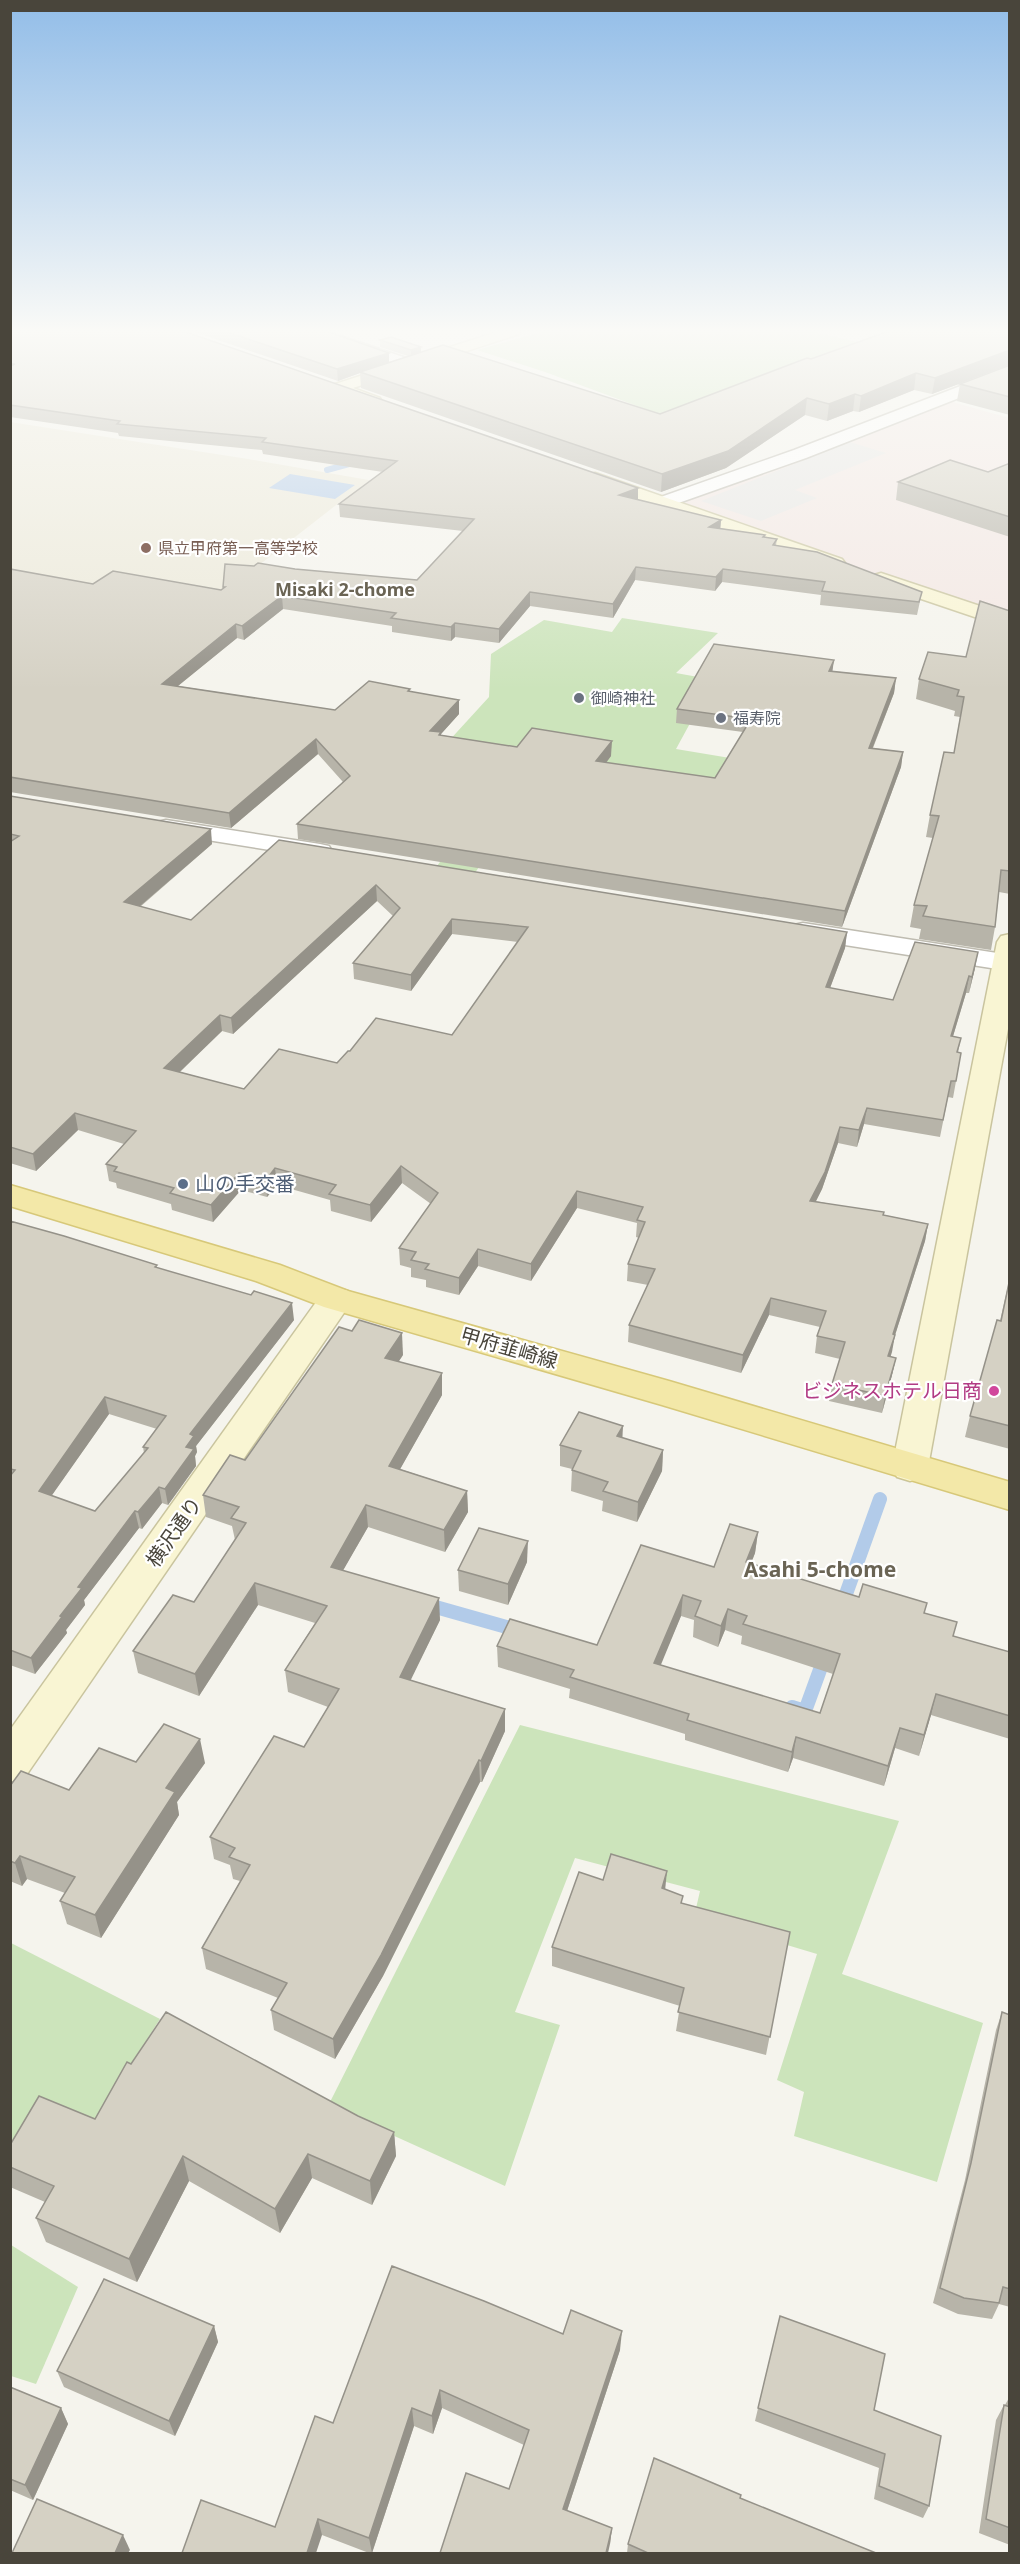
<svg xmlns="http://www.w3.org/2000/svg" width="1020" height="2564" font-family="'Noto Sans','Noto Sans JP',sans-serif">
  <style>
    .education { fill: #ece9d9 }
    .medical { fill: #f3e7e3 }
    .green { fill: #cce4bb }
    .parking { fill: #e7e6e4 }
    .water { fill: #b2cbe9 }
    .lines { fill: none; stroke-linecap: round; stroke-linejoin: round }
    .stream-far1 { stroke: #b2cbe9; stroke-width: 6 }
    .stream { stroke: #b2cbe9; stroke-width: 14 }
    .street-casing { stroke: #bfbcb1; stroke-width: 3 }
    .secondary-casing { stroke: #c9c49e; stroke-width: 3 }
    .primary-casing { stroke: #d7c879; stroke-width: 3 }
    .street { fill: #fff; fill-rule: evenodd }
    .secondary { fill: #f9f5d3; fill-rule: evenodd }
    .primary { fill: #f3e8a8; fill-rule: evenodd }
    .wall { fill: #b7b4a9; fill-rule: evenodd }
    .shaded-wall { fill: #959289 }
    .building { fill: #d5d1c4; stroke: #959289; stroke-width: 1.5; fill-rule: evenodd }
    .education-dot { fill: #8d6e63; stroke: #fff; stroke-width: 2 }
    .worship-dot { fill: #6b7280; stroke: #fff; stroke-width: 2 }
    .service-dot { fill: #5c6f8a; stroke: #fff; stroke-width: 2 }
    .hotel-dot { fill: #d1479c; stroke: #fff; stroke-width: 2 }
    .labels { text-anchor: middle; stroke-width: 4.5; stroke-linejoin: round; paint-order: stroke }
    .far-education-label { font-size: 16px; fill: #785e54; stroke: #fff; text-anchor: start }
    .far-worship-label { font-size: 16px; fill: #5b616d; stroke: #fff; text-anchor: start }
    .far-neighbourhood-label { font-size: 18px; font-weight: bold; fill: #6a6454; stroke: #fff }
    .service-label { font-size: 20px; fill: #4e5e75; stroke: #fff; text-anchor: start }
    .street-label { font-size: 20px; fill: #49453b; stroke: #fff }
    .hotel-label { font-size: 20px; fill: #b23c85; stroke: #fff; text-anchor: end }
    .neighbourhood-label { font-size: 21px; font-weight: bold; fill: #6a6454; stroke: #fff }
  </style>
  <rect width="100%" height="100%" fill="#f5f4ed"/>
  <path class="education" d="M10,422L248,459L380,482L340,502L223,593L11,717Z"/>
  <path class="medical" d="M942,399L1009,418V623L664,502Z"/>
  <g class="green">
    <path d="M545,331H812L873,346L675,420L545,372L477,350Z"/>
    <path d="M622,618L718,633L676,673L836,702L700,705L676,749L760,763L740,789L553,762L472,877L434,870L518,757L446,744L489,697L491,654L544,620L612,632Z"/>
    <path d="M520,1725L899,1821L842,1974L983,2023L937,2182L794,2136L804,2092L777,2080L817,1954L694,1917L700,1891L575,1858L515,2012L560,2025L505,2186L328,2106Z"/>
    <path d="M11,1943L160,2019L93,2124L11,2156Z"/>
    <path d="M11,2245L78,2287L36,2384L11,2376Z"/>
  </g>
  <path class="parking" d="M850,442L886,453L795,490L817,498L761,521L701,501Z"/>
  <path class="water" d="M290,474L355,485L335,499L269,488Z"/>
  <g class="lines">
    <path class="stream-far1" d="M327,470L360,461"/>
    <g class="stream">
      <path d="M425,1604L521,1631"/>
      <path d="M841,1608L880,1499"/>
      <path d="M792,1707L805,1711L825,1656"/>
    </g>
    <g class="street-casing">
      <g id="street">
        <path d="M305,331H326L418,362L421,365L413,370L408,368L307,334Z"/>
        <path d="M1010,367V378L806,458L670,506H658L655,502L658,498L794,450Z"/>
        <path d="M166,820L320,844L329,846L332,851L329,856L320,858L157,832L154,827L157,822Z"/>
        <path d="M803,923L1010,955V971L794,937L790,931L794,925Z"/>
      </g>
    </g>
    <g class="secondary-casing">
      <g id="secondary">
        <path d="M500,331H521L519,334L353,388L380,398L382,401L380,404H368L332,391L330,388L332,385Z"/>
        <path d="M595,473L842,559L845,563L842,567H828L589,482L586,478L589,474Z"/>
        <path d="M881,573L1010,616V629L874,583L871,579L874,575Z"/>
        <path d="M1010,934V1018L928,1467L923,1477L910,1481L897,1477L892,1467L997,942L1001,936Z"/>
        <path d="M336,1288L348,1291L353,1299L348,1307L25,1777L10,1782V1730L324,1291Z"/>
      </g>
    </g>
    <g class="primary-casing">
      <path id="primary" d="M10,1185L280,1265L348,1291L669,1381L1010,1482V1510L662,1405L324,1307L256,1281L10,1206Z"/>
    </g>
    <use href="#street" class="street"/>
    <use href="#secondary" class="secondary"/>
    <use href="#primary" class="primary"/>
  </g>
  <g class="wall">
    <path d="M10,331L638,500L721,520L720,528L777,539L776,545L922,592L917,615L820,605L821,595L722,582L715,591L635,580L613,618L530,606L499,643L455,637L451,641L392,632V626L283,609L244,640L237,638L178,686L335,710L410,692L459,714L441,734V735L517,747L611,756L606,763L715,778L743,732L676,723L677,709L834,660L832,671L896,678L894,693L873,748L903,752L901,767L842,927L298,839L297,824L343,782L318,754L231,828L10,792V569L93,584L221,590L223,589V587L295,569L417,580L463,531L340,517L339,504L383,472L263,454L262,450L119,436L118,433L10,417Z"/>
    <path d="M192,331H326L389,353V362L408,356L380,347V340L421,352L660,414L811,359L1010,331V365L932,394L914,390L859,412L853,411L827,421L805,415L726,468L661,492L361,388L360,373L338,381Z"/>
    <path d="M1010,365V415L957,401L960,384Z"/>
    <path d="M1010,463V537L896,500L898,482L988,472Z"/>
    <path d="M1010,611V894L999,892L995,927L991,950L919,939L921,929L910,927L914,905L933,838L926,837L930,815L954,753L960,717L954,716L955,711L916,699L919,679L966,657Z"/>
    <path d="M10,796L212,844L140,907L191,920L279,840L847,932L845,948L830,988L893,1000L975,968L969,993H966L953,1036L961,1038L958,1052L961,1053L953,1098L948,1097L940,1137L864,1124L857,1147L838,1143L822,1189L816,1201L928,1224L925,1241L895,1335L890,1357L896,1358L892,1375L882,1413L829,1401L832,1384L840,1359L815,1353L817,1336L820,1327L769,1315L741,1373L628,1342L629,1325L648,1285L627,1281L628,1264L639,1238L636,1237L637,1223L577,1208L531,1281L478,1266L459,1295L426,1287V1280L411,1277V1268L400,1265L399,1248L431,1204L402,1183L371,1222L331,1211L330,1200L277,1185L267,1197L241,1190L213,1222L172,1210L171,1204L117,1188L116,1183L109,1181L106,1164L124,1144L78,1130L36,1171L10,1163ZM377,901L393,916L353,963L354,979L411,991L452,934L518,942L452,1035L350,1051L337,1063L244,1089L180,1072L222,1031L233,1034Z"/>
    <path d="M10,1221L157,1265V1268L294,1320L196,1446L197,1452L195,1456L196,1466L168,1505L162,1503L142,1529L139,1528L84,1600L85,1605L66,1630L67,1633L35,1674L10,1665ZM109,1414L157,1429L143,1447L144,1453L95,1511L51,1496Z"/>
    <path d="M1010,1277V1449L965,1437L970,1416L1000,1321Z"/>
    <path d="M403,1355L399,1361L442,1395L400,1469L467,1491L468,1512L445,1552L368,1527L343,1570L440,1620L410,1680L505,1709V1731L482,1782H480L383,1976L335,2059L274,2030L271,2010L278,1998L206,1969L202,1948L240,1881L233,1879L230,1865L214,1859L210,1837L304,1747L328,1707L288,1692L285,1670L315,1623L258,1605L199,1696L138,1673L133,1651L194,1602L235,1540L232,1526L206,1517L203,1495L245,1460Z"/>
    <path d="M622,1438L663,1450L662,1471L637,1522L602,1511L603,1501L571,1491L572,1469L560,1466V1445Z"/>
    <path d="M758,1532L755,1553L751,1564L859,1597L925,1613L957,1622L953,1636L1010,1652V1739L931,1715L919,1756L895,1748L884,1786L793,1758L788,1772L685,1740V1734L569,1698L570,1689L498,1667L497,1646L597,1645L714,1567ZM681,1616L694,1620L693,1637L718,1647L725,1630L742,1636L741,1644L833,1674L820,1713L660,1665Z"/>
    <path d="M527,1562L508,1605L459,1591L458,1570Z"/>
    <path d="M136,1762L205,1763L177,1802L179,1815L101,1938L67,1924L60,1901L65,1893L27,1879L22,1886L10,1881V1786L69,1790Z"/>
    <path d="M665,1890L682,1904L790,1932L766,2055L676,2031L680,2006L552,1966V1947Z"/>
    <path d="M1002,2012L1010,2015V2307L999,2304L992,2319L958,2314L933,2303L965,2180L996,2030Z"/>
    <path d="M131,2064L358,2116L394,2132L396,2156L372,2205L312,2178L280,2233L189,2181L137,2282L46,2242L36,2218L45,2202L10,2187V2145L95,2119Z"/>
    <path d="M780,2316L874,2410L929,2506L923,2518L874,2499L879,2468L755,2421Z"/>
    <path d="M214,2326L218,2342L175,2436L64,2387L57,2371Z"/>
    <path d="M563,2334L620,2350L567,2511L612,2528L610,2544L509,2489L524,2445L442,2408L433,2434L414,2426L372,2553H369L322,2535L275,2527L333,2423Z"/>
    <path d="M10,2387L61,2408L68,2424L33,2500L10,2490Z"/>
    <path d="M1010,2396V2545L979,2533L996,2420L1004,2405H1005Z"/>
    <path d="M740,2498L876,2553H627L628,2544Z"/>
  </g>
  <g class="shaded-wall">
    <path d="M421,347V354L411,357V350Z"/>
    <path d="M1010,350L1009,365L932,394L935,378Z"/>
    <path d="M389,353V364L360,372V373L338,381L337,369Z"/>
    <path d="M916,373L914,390L859,412L861,396Z"/>
    <path d="M855,394L853,411L827,421L829,404Z"/>
    <path d="M807,398L805,415L726,468L661,492L662,474Z"/>
    <path d="M638,488V501L619,495Z"/>
    <path d="M721,520L720,533L709,527Z"/>
    <path d="M636,567L635,580L613,618V604Z"/>
    <path d="M723,569L722,582L715,591L716,577Z"/>
    <path d="M530,592V606L499,643V629Z"/>
    <path d="M282,596L283,609L244,640L242,626Z"/>
    <path d="M455,623V637L451,641V627Z"/>
    <path d="M236,624L237,638L163,698L162,684Z"/>
    <path d="M834,660L832,674L829,671Z"/>
    <path d="M896,678L894,693L867,762L869,748Z"/>
    <path d="M459,700V714L441,734V747L430,731Z"/>
    <path d="M316,739L318,754L231,828L229,813Z"/>
    <path d="M612,741L611,756L596,776V761Z"/>
    <path d="M903,752L901,767L842,927L845,911Z"/>
    <path d="M211,829L212,844L126,918L124,902Z"/>
    <path d="M376,885L377,901L233,1034L231,1018Z"/>
    <path d="M452,919V934L411,991V975Z"/>
    <path d="M847,932L845,948L824,1004L826,987Z"/>
    <path d="M978,952L975,968L969,993L972,977Z"/>
    <path d="M969,976L966,993L948,1053L951,1036Z"/>
    <path d="M220,1015L222,1031L167,1084L164,1068Z"/>
    <path d="M867,1108L864,1124L857,1147L859,1130Z"/>
    <path d="M75,1113L78,1130L36,1171L33,1154Z"/>
    <path d="M840,1127L838,1143L822,1189L808,1217L810,1201Z"/>
    <path d="M401,1166L402,1183L371,1222L370,1205Z"/>
    <path d="M275,1168L277,1185L267,1197L266,1180Z"/>
    <path d="M239,1173L241,1190L213,1222L211,1205Z"/>
    <path d="M577,1191V1208L531,1281V1264Z"/>
    <path d="M928,1224L925,1241L890,1351L893,1334Z"/>
    <path d="M478,1249V1266L459,1295V1278Z"/>
    <path d="M771,1298L769,1315L741,1373L743,1355Z"/>
    <path d="M292,1303L294,1320L196,1446L197,1452L195,1456L196,1466L168,1505L165,1489L186,1447L190,1434Z"/>
    <path d="M402,1333L403,1355L386,1380L385,1358Z"/>
    <path d="M895,1335L892,1352L885,1374L888,1356Z"/>
    <path d="M896,1358L892,1375L882,1413L885,1396Z"/>
    <path d="M442,1373V1395L390,1487L389,1466Z"/>
    <path d="M105,1397L109,1414L43,1508L39,1491Z"/>
    <path d="M623,1426L622,1446L617,1436Z"/>
    <path d="M663,1450L662,1471L637,1522L638,1502Z"/>
    <path d="M159,1487L162,1503L142,1529L138,1512Z"/>
    <path d="M467,1491L468,1512L445,1552L444,1530Z"/>
    <path d="M366,1505L368,1527L333,1588L331,1567Z"/>
    <path d="M135,1511L139,1528L84,1600L85,1605L66,1630L67,1633L35,1674L31,1658L60,1616L78,1587Z"/>
    <path d="M758,1532L755,1553L743,1583L746,1562Z"/>
    <path d="M528,1541L527,1562L508,1605V1584Z"/>
    <path d="M255,1583L258,1605L199,1696L195,1674Z"/>
    <path d="M683,1595L681,1616L653,1684L654,1663Z"/>
    <path d="M439,1598L440,1620L402,1698L400,1677Z"/>
    <path d="M728,1609L725,1630L718,1647L721,1626Z"/>
    <path d="M936,1694L931,1715L919,1756L924,1735Z"/>
    <path d="M505,1709V1731L482,1782L481,1761Z"/>
    <path d="M900,1728L895,1748L884,1786L888,1766Z"/>
    <path d="M796,1737L793,1758L788,1772L792,1752Z"/>
    <path d="M200,1739L205,1763L177,1802L179,1815L101,1938L95,1915L166,1788Z"/>
    <path d="M479,1760L480,1782L383,1976L335,2059L333,2039Z"/>
    <path d="M20,1856L27,1879L22,1886L15,1863Z"/>
    <path d="M667,1871L665,1891L662,1888Z"/>
    <path d="M394,2132L396,2156L372,2205L370,2181Z"/>
    <path d="M308,2154L312,2178L280,2233L275,2209Z"/>
    <path d="M183,2156L189,2181L137,2282L129,2259Z"/>
    <path d="M214,2326L218,2342L175,2436L169,2421Z"/>
    <path d="M622,2331L620,2350L562,2526L563,2509Z"/>
    <path d="M440,2390L442,2408L433,2434L432,2416Z"/>
    <path d="M61,2408L68,2424L33,2500L25,2485Z"/>
    <path d="M412,2408L414,2426L372,2553L369,2538Z"/>
    <path d="M318,2519L322,2535L316,2553H307Z"/>
    <path d="M612,2528L610,2544L608,2553H606Z"/>
    <path d="M123,2535L130,2550L128,2553H115Z"/>
  </g>
  <g class="building">
    <path d="M10,331H183L638,488L619,495L721,520L709,527L765,535L763,537L777,539L773,545L817,552L922,592L919,602L822,591L825,582L723,569L716,577L636,567L613,604L530,592L499,629L455,623L451,627L391,618L396,613L282,596L242,626L236,624L162,684L335,710L369,681L410,689L408,691L459,700L430,731L441,732L439,735L517,747L532,728L612,741L596,761L715,778L751,719L677,709L714,644L834,660L829,671L896,678L869,748L903,752L845,911L297,824L350,776L316,739L229,813L10,777V569L93,584L113,571L221,590L225,587H223L225,564L254,566L258,563L295,569L417,580L474,519L339,504L397,461L262,442L266,438L117,424L120,421L10,405V366L15,364H10Z"/>
    <path d="M224,331H326L389,353L337,369Z"/>
    <path d="M889,331H1010V350L935,378L916,373L861,396L855,394L829,404L807,398L728,451L662,474L360,372L443,345L660,414L807,358L811,359Z"/>
    <path d="M391,337L421,347L411,350L380,340Z"/>
    <path d="M1010,365V397L960,384Z"/>
    <path d="M950,460L988,472L1010,463V517L898,482Z"/>
    <path d="M980,601L1010,611V871L1001,870L995,927L923,916L927,906L914,905L939,816L930,815L944,752L954,753L964,697L957,696L959,690L919,679L928,652L966,657Z"/>
    <path d="M10,796L211,829L124,902L191,920L279,840L847,932L826,987L893,1000L915,942L978,952L972,977L969,976L951,1036L961,1038L957,1052L961,1053L956,1081H951L943,1120L867,1108L859,1130L840,1127L825,1172L810,1201L884,1212L883,1215L928,1224L893,1334L895,1335L888,1356L896,1358L885,1396L832,1384L845,1342L817,1336L826,1311L771,1298L743,1355L629,1325L655,1269L628,1264L645,1222L637,1220L643,1207L577,1191L531,1264L478,1249L459,1278L425,1269L429,1264L411,1260L416,1252L399,1248L438,1193L401,1166L370,1205L329,1194L336,1185L275,1168L266,1180L239,1173L211,1205L170,1193L174,1188L114,1171L117,1167L106,1164L136,1131L75,1113L33,1154L10,1147V842L19,836L10,834ZM376,885L400,908L353,963L411,975L452,919L528,927L452,1035L376,1018L350,1051H348L337,1063L279,1049L244,1089L164,1068L220,1015L231,1018Z"/>
    <path d="M10,1221L64,1236L157,1265L155,1267L251,1295L254,1291L292,1303L190,1434L194,1436L186,1447L194,1449L165,1489L159,1487L138,1512L135,1511L78,1587L82,1588L60,1616L62,1617L31,1658L10,1650V1476L15,1470L10,1469ZM105,1397L166,1416L143,1447L148,1448L95,1511L39,1491Z"/>
    <path d="M1010,1278V1426L970,1416L997,1320L1001,1321Z"/>
    <path d="M359,1320L402,1333L385,1358L442,1373L389,1466L467,1491L444,1530L366,1505L331,1567L439,1598L400,1677L505,1709L481,1761L479,1760L381,1955L333,2039L271,2010L287,1983L202,1948L250,1865L229,1857L235,1848L210,1837L274,1736L304,1747L339,1689L285,1670L327,1606L255,1583L195,1674L133,1651L173,1595L194,1602L246,1523L231,1518L239,1507L203,1495L230,1455L245,1460L339,1327L352,1331Z"/>
    <path d="M579,1412L623,1426L617,1436L663,1450L638,1502L603,1491L608,1482L572,1470L581,1451L560,1445Z"/>
    <path d="M730,1524L758,1532L746,1562L859,1597L863,1584L927,1603L924,1613L957,1622L953,1636L1010,1652V1716L936,1694L924,1735L900,1728L888,1766L796,1737L792,1752L687,1720L689,1714L570,1677L574,1670L497,1646L510,1619L597,1645L641,1545L714,1567ZM683,1595L701,1601L695,1616L721,1626L728,1609L747,1616L743,1624L840,1654L820,1713L654,1663Z"/>
    <path d="M479,1528L528,1541L508,1584L458,1570Z"/>
    <path d="M164,1724L200,1739L166,1788L175,1792L95,1915L60,1901L75,1877L20,1856L15,1863L10,1861V1786L21,1771L69,1790L99,1748L136,1762Z"/>
    <path d="M611,1854L667,1871L662,1888L683,1896L681,1903L790,1932L770,2037L678,2012L684,1988L552,1947L579,1872L603,1880Z"/>
    <path d="M166,2012L358,2116L394,2132L370,2181L308,2154L275,2209L183,2156L129,2259L36,2218L54,2186L10,2167V2145L39,2096L95,2119L127,2062L131,2064Z"/>
    <path d="M1002,2012L1010,2015V2289L1003,2287L999,2303L964,2298L940,2288L971,2163Z"/>
    <path d="M392,2266L484,2301L563,2334L571,2310L622,2331L563,2509L612,2528L606,2553H440L466,2473L509,2489L529,2430L440,2390L432,2416L412,2408L369,2538L318,2519L307,2553H182L201,2500L275,2527L315,2416L333,2423Z"/>
    <path d="M104,2279L214,2326L169,2421L57,2371Z"/>
    <path d="M780,2316L885,2354L874,2410L941,2436L929,2506L879,2486L885,2454L758,2408Z"/>
    <path d="M10,2387L61,2408L25,2485L10,2479Z"/>
    <path d="M1004,2405L1010,2407V2528L986,2519Z"/>
    <path d="M654,2458L741,2495L740,2498L876,2553H648L628,2544Z"/>
    <path d="M37,2499L123,2535L115,2553H12Z"/>
  </g>
  <linearGradient id="sky" x2="0" y2="1"><stop stop-color="#92bde8"/><stop offset="0.48" stop-color="#fafaf7"/><stop offset="1" stop-color="#fafaf7" stop-opacity="0"/></linearGradient>
  <rect width="1020" height="690" fill="url(#sky)"/>
  <circle class="education-dot" cx="146" cy="548" r="6"/>
  <g class="worship-dot">
    <circle cx="579" cy="698" r="6"/>
    <circle cx="721" cy="718" r="6"/>
  </g>
  <circle class="service-dot" cx="183" cy="1184" r="6"/>
  <circle class="hotel-dot" cx="994" cy="1391" r="6"/>
  <g class="labels">
    <g class="far-education-label">
      <text x="158" y="554">県立甲府第一高等学校</text>
    </g>
    <g class="far-worship-label">
      <text x="591" y="704">御崎神社</text>
      <text x="733" y="724">福寿院</text>
    </g>
    <g class="far-neighbourhood-label">
      <text x="345" y="596">Misaki 2-chome</text>
    </g>
    <g class="service-label">
      <text x="195" y="1191">山の手交番</text>
    </g>
    <g class="street-label">
      <text transform="translate(509 1348) rotate(16)" y="7">甲府韮崎線</text>
      <text transform="translate(174 1532) rotate(-55)" y="7">横沢通り</text>
    </g>
    <g class="hotel-label">
      <text x="982" y="1398">ビジネスホテル日商</text>
    </g>
    <g class="neighbourhood-label">
      <text x="820" y="1577">Asahi 5-chome</text>
    </g>
  </g>
  <rect width="1020" height="2564" fill="none" stroke="#49453b" stroke-width="24"/>
</svg>
